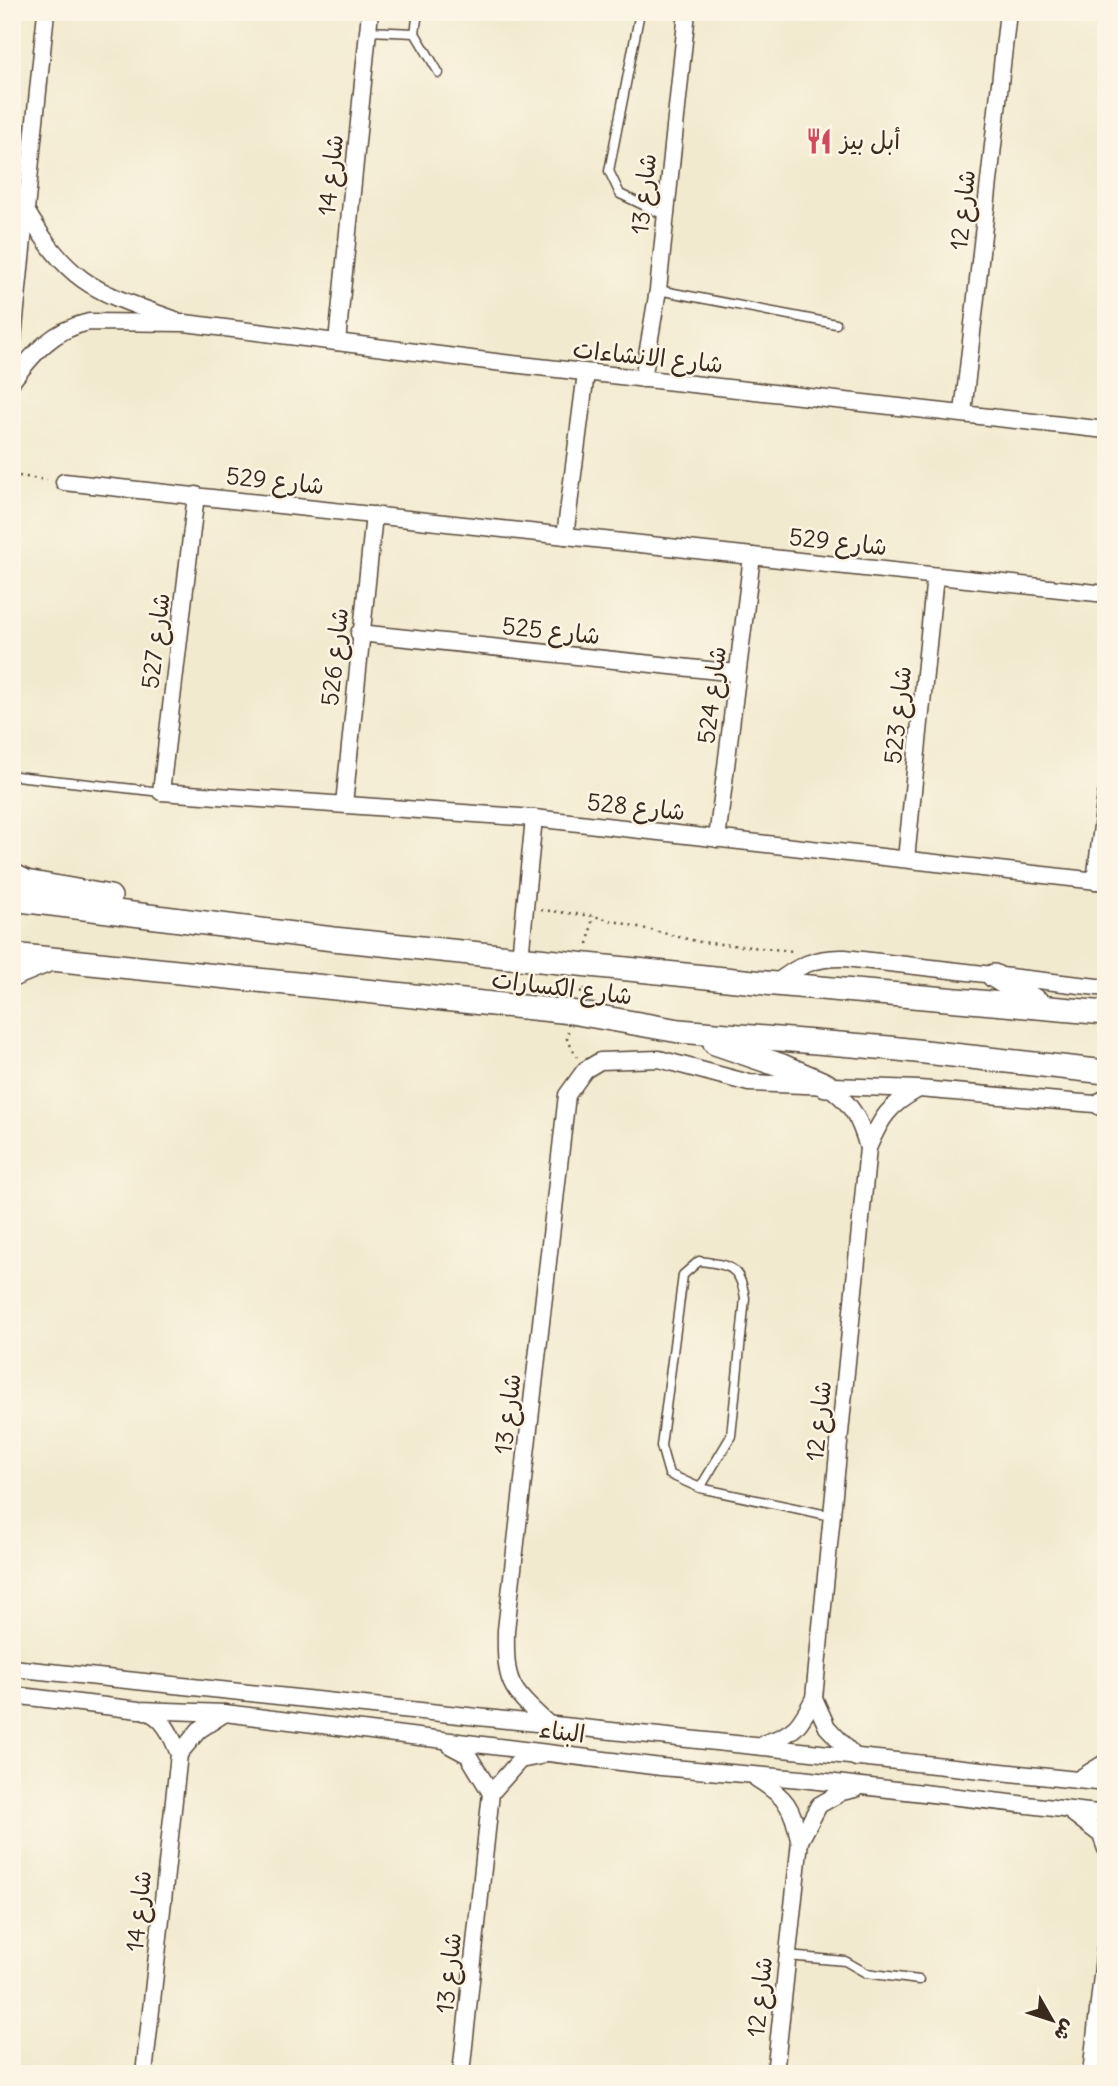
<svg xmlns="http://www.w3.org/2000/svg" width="1118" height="2086" font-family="Delius,'Playpen Sans Arabic',sans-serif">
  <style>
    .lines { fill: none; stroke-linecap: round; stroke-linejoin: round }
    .lane-casing { stroke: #564739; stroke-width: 11 }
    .street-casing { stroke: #564739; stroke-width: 19 }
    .secondary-casing { stroke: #564739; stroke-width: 26 }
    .path { stroke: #564739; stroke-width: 2.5; stroke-dasharray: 2 5; stroke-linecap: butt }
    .lane { stroke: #fff; stroke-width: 8 }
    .street { stroke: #fff; stroke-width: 16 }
    .secondary { stroke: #fff; stroke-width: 23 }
    .labels { text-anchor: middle; stroke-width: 5; stroke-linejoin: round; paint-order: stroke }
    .poi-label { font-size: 24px; fill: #3b2a1e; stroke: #fcf5e5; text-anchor: start }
    .street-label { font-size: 24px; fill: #3b2a1e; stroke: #fcf5e5 }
  </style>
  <rect width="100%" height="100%" fill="#fcf5e5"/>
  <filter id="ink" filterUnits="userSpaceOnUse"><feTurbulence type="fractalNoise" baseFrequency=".0143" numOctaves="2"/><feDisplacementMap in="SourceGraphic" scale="14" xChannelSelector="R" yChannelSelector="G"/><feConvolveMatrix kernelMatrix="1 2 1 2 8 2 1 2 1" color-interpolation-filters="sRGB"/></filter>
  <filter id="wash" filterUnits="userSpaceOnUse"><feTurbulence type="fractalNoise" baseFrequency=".00686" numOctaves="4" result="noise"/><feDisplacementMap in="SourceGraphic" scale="28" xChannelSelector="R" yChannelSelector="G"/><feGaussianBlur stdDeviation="1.57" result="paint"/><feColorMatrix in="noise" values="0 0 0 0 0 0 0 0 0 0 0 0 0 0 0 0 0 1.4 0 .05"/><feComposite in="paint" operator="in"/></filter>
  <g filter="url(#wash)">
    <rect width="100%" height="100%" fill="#f2eacf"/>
  </g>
  <g filter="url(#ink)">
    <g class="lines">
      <g class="lane-casing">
        <g id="lane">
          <path d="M418,12L415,33L439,73"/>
          <path d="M640,12L609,171L620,194L664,215"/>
          <path d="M368,31L415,33"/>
          <path d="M658,290L836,324"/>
          <path d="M16,776L161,792"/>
          <path d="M700,1488L731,1436L745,1298C740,1266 730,1265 699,1261L683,1275L661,1446L669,1474L700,1488L832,1516"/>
          <path d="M787,1956L845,1961L866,1973L919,1980"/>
        </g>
      </g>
      <g class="street-casing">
        <g id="street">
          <path d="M24,207C69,284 92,290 173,319"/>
          <path d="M337,342L370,12"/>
          <path d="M12,348L46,12"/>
          <path d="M643,379L658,290L687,12"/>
          <path d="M12,381C34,353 52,330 89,322L185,323L503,363L1106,430"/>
          <path d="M963,413L1008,12"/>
          <path d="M64,482L1106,594"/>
          <path d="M196,495L161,792L534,818L1106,882"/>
          <path d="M565,536L586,373"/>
          <path d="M359,633L737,673"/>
          <path d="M344,804L374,515"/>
          <path d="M717,839L752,556"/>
          <path d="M906,859L935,576"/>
          <path d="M1095,881L1106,795"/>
          <path d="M520,958L534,818"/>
          <path d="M775,984C798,965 816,957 845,958L1106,988"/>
          <path d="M826,1085C851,1102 860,1119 868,1148"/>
          <path d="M12,1668L1106,1783"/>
          <path d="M12,1695L139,1710L225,1713L661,1767L801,1779L1106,1814"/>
          <path d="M814,1698L827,1727L856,1758"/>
          <path d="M547,1723C509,1688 505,1683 506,1630L567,1095L585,1070L600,1061L659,1059L749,1083L919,1089L1106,1105"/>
          <path d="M765,1743C795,1734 800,1725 814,1698L868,1148C881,1118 888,1106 917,1090"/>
          <path d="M451,1746L468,1755L491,1793"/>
          <path d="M179,1754L199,1730L225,1713"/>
          <path d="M757,1779C786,1797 793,1807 799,1840"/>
          <path d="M1077,1780L1106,1762"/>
          <path d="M1071,1812L1101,1835L1106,1849"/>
          <path d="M144,2074L179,1754C172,1737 164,1716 145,1711"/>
          <path d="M461,2074L491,1793L520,1760L540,1756"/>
          <path d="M775,2074L800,1841L819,1805L842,1792L855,1789"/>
          <path d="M1091,2074L1106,1940"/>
        </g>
      </g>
      <g class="secondary-casing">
        <g id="secondary">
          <path d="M12,875L26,882L110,897"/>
          <path d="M12,899L333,939L775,984L1106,1013"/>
          <path d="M12,955L571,1012L679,1031L889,1048L1106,1072"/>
          <path d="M12,975L46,961"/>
          <path d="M994,976L1038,1003"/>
          <path d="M715,1043L782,1066L826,1085"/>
          <path d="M1102,1104L1106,1102"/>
        </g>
      </g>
      <g class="path">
        <path d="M12,475L47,480"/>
        <path d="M541,910L593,916L700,942L793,951"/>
        <path d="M588,944L593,916"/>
        <path d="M573,991L585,992V986"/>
        <path d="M568,1031L567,1039L577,1057"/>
      </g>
      <use href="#lane" class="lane"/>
      <use href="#street" class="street"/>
      <use href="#secondary" class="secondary"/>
    </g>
  </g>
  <defs>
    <g id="restaurant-bare" transform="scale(2.1)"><path d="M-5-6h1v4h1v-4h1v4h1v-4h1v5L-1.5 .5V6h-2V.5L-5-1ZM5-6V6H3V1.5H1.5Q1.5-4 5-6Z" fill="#d1495b" stroke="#fcf5e5" stroke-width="2.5" paint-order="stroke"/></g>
  </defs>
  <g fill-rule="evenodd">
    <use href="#restaurant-bare" x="819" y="141"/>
  </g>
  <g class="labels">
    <g class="poi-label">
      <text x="840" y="149">أبل بيز</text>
    </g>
    <g class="street-label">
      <text transform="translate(331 175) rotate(-84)" y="8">شارع 14</text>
      <text transform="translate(644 194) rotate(-84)" y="8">شارع 13</text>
      <text transform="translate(963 210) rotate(-84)" y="8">شارع 12</text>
      <text transform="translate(648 357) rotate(6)" y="8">شارع الانشاءات</text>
      <text transform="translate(275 481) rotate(6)" y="8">شارع 529</text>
      <text transform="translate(838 542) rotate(6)" y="8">شارع 529</text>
      <text transform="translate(551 631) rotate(6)" y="8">شارع 525</text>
      <text transform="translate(156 641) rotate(-83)" y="8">شارع 527</text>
      <text transform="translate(335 657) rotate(-84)" y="8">شارع 526</text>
      <text transform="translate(712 695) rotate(-83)" y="8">شارع 524</text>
      <text transform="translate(898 715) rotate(-84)" y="8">شارع 523</text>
      <text transform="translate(636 807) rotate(6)" y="8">شارع 528</text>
      <text transform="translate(562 988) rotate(7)" y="8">شارع الكسارات</text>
      <text transform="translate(508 1414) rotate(-83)" y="8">شارع 13</text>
      <text transform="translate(819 1421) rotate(-84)" y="8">شارع 12</text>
      <text transform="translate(562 1732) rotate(7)" y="8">البناء</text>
      <text transform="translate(139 1911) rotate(-84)" y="8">شارع 14</text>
      <text transform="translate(449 1973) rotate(-84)" y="8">شارع 13</text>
      <text transform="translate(760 1997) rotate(-84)" y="8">شارع 12</text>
    </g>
  </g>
  <rect width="1118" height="2086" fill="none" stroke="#fcf5e5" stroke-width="42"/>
  <g transform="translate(1052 2020) rotate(129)" stroke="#fcf5e5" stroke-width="5" paint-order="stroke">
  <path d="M0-5L12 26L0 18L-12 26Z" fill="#3b2a1e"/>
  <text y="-10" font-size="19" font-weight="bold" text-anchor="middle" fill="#3b2a1e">ش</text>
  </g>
</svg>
